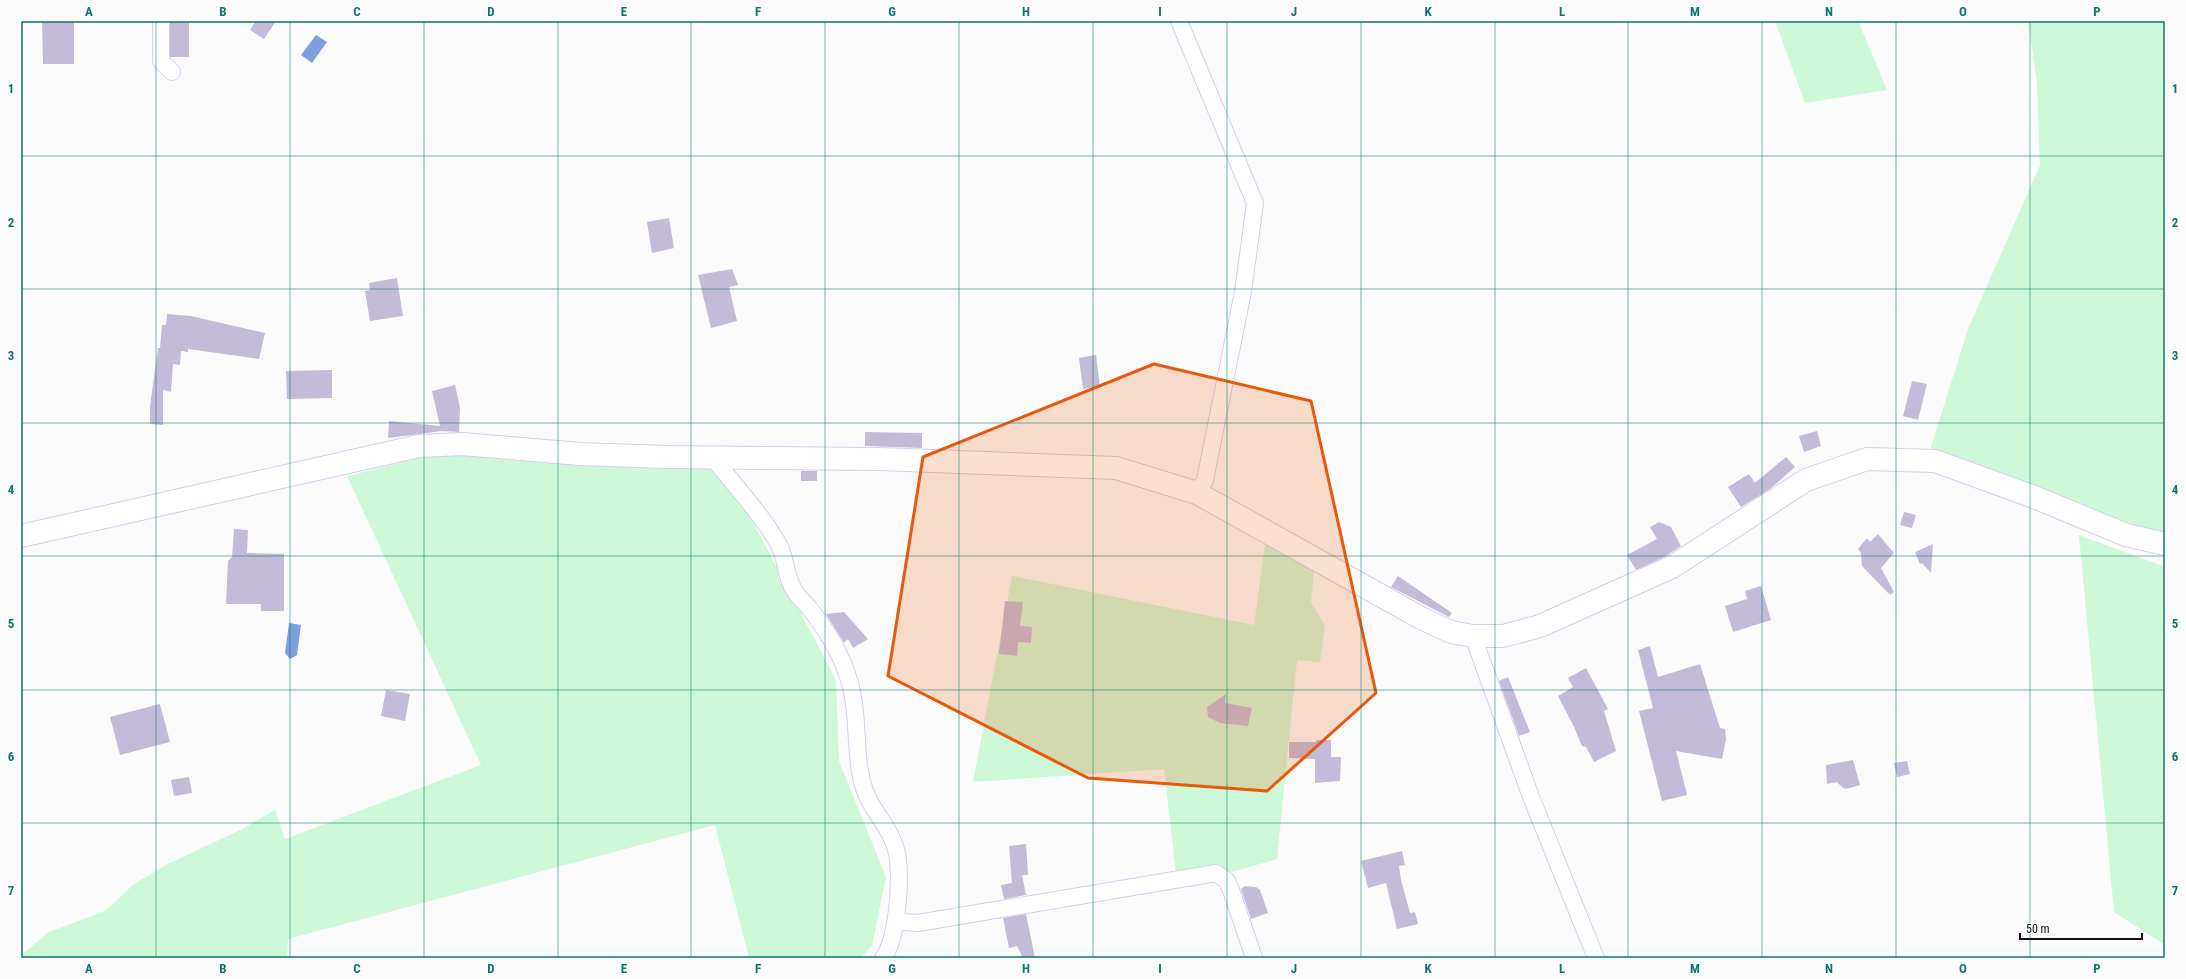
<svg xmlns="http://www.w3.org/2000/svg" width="2186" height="979" font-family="'Roboto Condensed',sans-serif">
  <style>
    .green { fill: #cef9d8 }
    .water { fill: #7d9fde }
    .building { fill: #c4bbd9 }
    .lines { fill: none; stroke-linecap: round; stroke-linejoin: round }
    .minor-casing { stroke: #d6ceec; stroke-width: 18 }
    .secondary-casing { stroke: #d6ceec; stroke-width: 24 }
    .minor { stroke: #fff; stroke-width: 16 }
    .secondary { stroke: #fff; stroke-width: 22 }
    .marked { fill: #e8590c; fill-opacity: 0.2; stroke: #e8590c; stroke-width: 3; stroke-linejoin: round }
    .grid { fill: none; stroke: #0f766e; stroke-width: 1; stroke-opacity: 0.55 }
    .neatline { fill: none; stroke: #0f766e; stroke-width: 1.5 }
    .grid-label { font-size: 13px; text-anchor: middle; font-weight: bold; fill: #0f766e }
  </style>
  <rect width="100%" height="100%" fill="#fbfbfb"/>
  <g class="green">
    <path d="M1775,21H1858L1887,90L1805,103Z"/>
    <path d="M2028,21H2165V539L1928,456L1968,329L2040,165L2037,83Z"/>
    <path d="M440,453L713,469L751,518L836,680L839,761L886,877L872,946L860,958H749L715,825L288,939L287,958H21V955L49,932L105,911L134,884L166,865L242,829L275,810L285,839L481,765L347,476Z"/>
    <path d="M2079,535L2160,565L2165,564V945L2114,912Z"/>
    <path d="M1265,545L1314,572L1311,602L1325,626L1320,662L1297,660L1277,859L1221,875L1176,874L1164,769L973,782L1012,576L1254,625Z"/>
  </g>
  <g class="water">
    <path d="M316,35L327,42L312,63L301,55Z"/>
    <path d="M289,623L301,625L297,655L290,659L285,653Z"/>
  </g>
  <g class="building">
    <path d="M42,21H74V64H43Z"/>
    <rect x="170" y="21" width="19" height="36"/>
    <path d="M256,21H276L264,39L250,30Z"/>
    <path d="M669,218L674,248L652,253L647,222Z"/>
    <path d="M732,269L738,285L729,287L737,321L711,328L698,275Z"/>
    <path d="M397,278L403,316L370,321L365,291L370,290L369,283Z"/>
    <path d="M167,314L191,316L265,333L259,359L188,349V352L181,351L180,365L173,364L171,392L163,390V425L150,424V406L158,348H160L162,325H166Z"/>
    <path d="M1096,355L1100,386L1083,389L1079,358Z"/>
    <path d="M332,370V398L287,399L286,371Z"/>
    <path d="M1912,381L1927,384L1918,420L1903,416Z"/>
    <path d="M455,385L460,408L459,432L442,431L388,438L389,421L440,426L432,391Z"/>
    <path d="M1817,431L1821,446L1804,452L1799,436Z"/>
    <path d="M865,432L922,433V448L865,446Z"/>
    <path d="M1786,457L1795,467L1770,489L1741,507L1728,487L1749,474L1755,483Z"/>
    <rect x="801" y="471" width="16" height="10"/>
    <path d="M1904,512L1916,515L1912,528L1900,525Z"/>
    <path d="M1659,522L1671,527L1681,546L1666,556L1636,570L1627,555L1657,539L1650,527Z"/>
    <path d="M234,529L248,530L247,553L284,554V611H261V604H226L228,561L232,557Z"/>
    <path d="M1878,534L1894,553L1881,568L1894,592L1890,595L1862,566L1861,553L1858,549L1867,538L1870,542Z"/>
    <path d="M1933,544L1931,573L1922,563L1920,564L1915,552Z"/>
    <path d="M1398,576L1452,613L1449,617L1391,587Z"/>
    <path d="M1761,586L1771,620L1733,632L1725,606L1747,599L1745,591Z"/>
    <path d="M1005,601L1023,602L1020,626L1032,627L1031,643L1018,642L1017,656L999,654Z"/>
    <path d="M844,612L868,639L853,648L848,639L844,643L826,614Z"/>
    <path d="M1650,646L1658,677L1700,664L1720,728L1725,729L1726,739L1722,759L1676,751L1687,795L1662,801L1639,711L1653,708L1638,650Z"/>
    <path d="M1586,668L1608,709L1604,711L1616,751L1594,762L1586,747L1582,746L1574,727L1558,696L1573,687L1568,678Z"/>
    <path d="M1508,677L1530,732L1519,736L1499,681Z"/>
    <path d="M386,690L410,694L405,721L381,716Z"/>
    <path d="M1226,694L1225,703L1252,708L1248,726L1220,723L1208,717L1207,707Z"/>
    <path d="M160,704L170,742L120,755L110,717Z"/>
    <path d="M1316,740H1331V757H1341L1340,781L1315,783V759L1289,758V742H1316Z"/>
    <path d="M1853,760L1860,785L1846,789L1842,787L1837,782L1827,784L1826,765Z"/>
    <path d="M1907,761L1910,774L1897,777L1894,763Z"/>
    <path d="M189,777L192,793L174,796L171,780Z"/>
    <path d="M1026,844L1028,875H1022L1026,895L1004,899L1001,885L1012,883L1009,846Z"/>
    <path d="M1402,851L1405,865L1399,866L1401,880L1410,913L1415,912L1418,924L1397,929L1386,883L1368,888L1361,861Z"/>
    <path d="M1245,886L1256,887L1260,890L1268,913L1251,919L1241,889Z"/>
    <path d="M1026,914L1035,958H1023L1017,946L1009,948L1003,918Z"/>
  </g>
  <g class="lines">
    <g class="minor-casing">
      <g id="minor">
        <path d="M161,21V61L172,72"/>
        <path d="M1179,21L1255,203L1243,292L1205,480L1197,493"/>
        <path d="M713,458C735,486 761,513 779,545C787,560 785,578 796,593C800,599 805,603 810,609C829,633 846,662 852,692C859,724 854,759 865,791C872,811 889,826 895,846C903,869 898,940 883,958"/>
        <path d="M1473,636L1531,797L1596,958"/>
        <path d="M896,918L903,922L918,923L1216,873L1227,881L1231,890L1254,958"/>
      </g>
    </g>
    <g class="secondary-casing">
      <path id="secondary" d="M21,536L419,446L462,444L580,454L667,457L880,459L1116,468L1197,493L1421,618L1451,632L1473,636H1503L1540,626L1672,567L1806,480L1867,459L1935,461L2034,497L2126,535L2165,544"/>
    </g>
    <use href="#minor" class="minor"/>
    <use href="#secondary" class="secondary"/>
  </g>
  <path class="marked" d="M1154,364L1311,401L1376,693L1267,791L1088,778L888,676L923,457Z"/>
  <path class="grid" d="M156,21V958M290,21V958M424,21V958M558,21V958M691,21V958M825,21V958M959,21V958M1093,21V958M1227,21V958M1361,21V958M1495,21V958M1628,21V958M1762,21V958M1896,21V958M2030,21V958M21,156H2165M21,289H2165M21,423H2165M21,556H2165M21,690H2165M21,823H2165"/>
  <rect width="2186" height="979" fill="none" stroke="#fbfbfb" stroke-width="44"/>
  <path d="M2020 933v6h122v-6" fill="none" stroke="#100d17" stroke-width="2"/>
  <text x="2026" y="933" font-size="12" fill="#100d17" stroke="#fbfbfb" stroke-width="3" paint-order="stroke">50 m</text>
  <rect x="22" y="22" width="2142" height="935" class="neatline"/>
  <g class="grid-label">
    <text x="89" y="16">A</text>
    <text x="223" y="16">B</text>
    <text x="357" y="16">C</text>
    <text x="491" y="16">D</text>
    <text x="624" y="16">E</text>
    <text x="758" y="16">F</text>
    <text x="892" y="16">G</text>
    <text x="1026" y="16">H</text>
    <text x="1160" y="16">I</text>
    <text x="1294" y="16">J</text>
    <text x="1428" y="16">K</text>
    <text x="1562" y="16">L</text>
    <text x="1695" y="16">M</text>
    <text x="1829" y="16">N</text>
    <text x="1963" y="16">O</text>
    <text x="2097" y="16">P</text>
    <text x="11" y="93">1</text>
    <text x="2175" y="93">1</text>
    <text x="11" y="227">2</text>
    <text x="2175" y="227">2</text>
    <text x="11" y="360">3</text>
    <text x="2175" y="360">3</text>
    <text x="11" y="494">4</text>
    <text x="2175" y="494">4</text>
    <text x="11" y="628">5</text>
    <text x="2175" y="628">5</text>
    <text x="11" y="761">6</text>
    <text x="2175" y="761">6</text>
    <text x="11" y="895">7</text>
    <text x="2175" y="895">7</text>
    <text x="89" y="973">A</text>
    <text x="223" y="973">B</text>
    <text x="357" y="973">C</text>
    <text x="491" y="973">D</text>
    <text x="624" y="973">E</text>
    <text x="758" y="973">F</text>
    <text x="892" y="973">G</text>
    <text x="1026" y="973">H</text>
    <text x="1160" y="973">I</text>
    <text x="1294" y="973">J</text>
    <text x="1428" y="973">K</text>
    <text x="1562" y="973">L</text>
    <text x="1695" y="973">M</text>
    <text x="1829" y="973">N</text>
    <text x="1963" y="973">O</text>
    <text x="2097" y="973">P</text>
  </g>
</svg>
